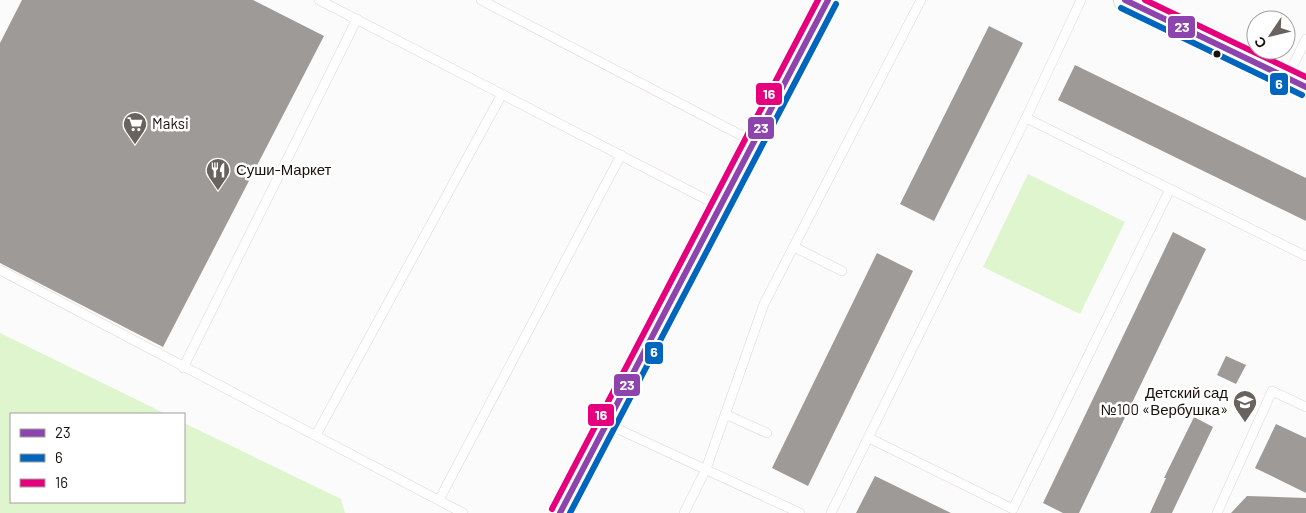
<svg xmlns="http://www.w3.org/2000/svg" width="1306" height="513" font-family="Barlow,sans-serif">
  <style>
    .green { fill: #def5cd }
    .building { fill: #9e9a97 }
    .lines { fill: none; stroke-linecap: round; stroke-linejoin: round }
    .service-casing { stroke: #ddd8d6; stroke-width: 10 }
    .tertiary-casing { stroke: #ddd8d6; stroke-width: 24 }
    .service { stroke: #fefefe; stroke-width: 9 }
    .tertiary { stroke: #fefefe; stroke-width: 22 }
    .bus-1-casing { stroke: #fff; stroke-width: 10 }
    .bus-2-casing { stroke: #fff; stroke-width: 10 }
    .bus-3-casing { stroke: #fff; stroke-width: 10 }
    .bus-1 { stroke: #8e44ad; stroke-width: 6 }
    .bus-2 { stroke: #0065bd; stroke-width: 6 }
    .bus-3 { stroke: #e5007d; stroke-width: 6 }
    .bus-dot { fill: #1a110c; stroke: #fff; stroke-width: 2 }
    .labels { text-anchor: middle; stroke-width: 5; stroke-linejoin: round; paint-order: stroke }
    .poi-label { font-size: 15px; fill: #1a110c; stroke: #fff; text-anchor: start }
    .line-badge { stroke: #fff; stroke-width: 2 }
    .badge-label { font-size: 14px; text-anchor: middle; font-weight: bold; fill: #fff }
  </style>
  <rect width="100%" height="100%" fill="#fbfbfb"/>
  <g class="green">
    <path d="M1028,174L1125,222L1080,314L983,267Z"/>
    <path d="M0,333L166,414H11V502H184V423L341,499L345,513H0Z"/>
  </g>
  <g class="building">
    <path d="M22,0H253L324,36L163,347L0,263V43Z"/>
    <path d="M989,26L1023,43L934,221L900,204Z"/>
    <path d="M1075,65L1306,178V221L1058,100Z"/>
    <path d="M1173,232L1206,249L1079,513H1063L1043,503Z"/>
    <path d="M877,253L913,271L808,486L772,468Z"/>
    <path d="M1226,356L1246,365L1236,384L1217,375Z"/>
    <path d="M1194,417L1213,427L1172,513H1150L1166,478H1164Z"/>
    <path d="M1276,424L1306,438V493L1255,468Z"/>
    <path d="M875,476L951,513H856Z"/>
    <path d="M1247,496L1306,498V513H1231Z"/>
  </g>
  <g class="lines">
    <g class="service-casing">
      <g id="service">
        <path d="M319,0L721,207"/>
        <path d="M481,0L754,142"/>
        <path d="M1287,78L1306,39"/>
        <path d="M1026,118L1306,256"/>
        <path d="M794,247L842,271"/>
        <path d="M0,270C154,352 309,432 463,513"/>
        <path d="M183,368L357,19"/>
        <path d="M725,414L767,433"/>
        <path d="M607,424L800,513"/>
        <path d="M316,435L502,94"/>
        <path d="M869,438L1013,509L1170,189"/>
        <path d="M439,500L621,155"/>
        <path d="M684,513L706,469L764,304L921,0"/>
        <path d="M831,513L1026,118L1081,0"/>
        <path d="M1217,513L1272,391L1306,407"/>
      </g>
    </g>
    <g class="tertiary-casing">
      <g id="tertiary">
        <path d="M1125,0L1306,87"/>
        <path d="M560,513L828,0"/>
      </g>
    </g>
    <use href="#service" class="service"/>
    <use href="#tertiary" class="tertiary"/>
    <g class="bus-1-casing">
      <g id="bus-1">
        <path d="M1125,0L1306,87"/>
        <path d="M560,513L828,0"/>
      </g>
    </g>
    <g class="bus-2-casing">
      <g id="bus-2">
        <path d="M1121,8L1302,95"/>
        <path d="M570,513L836,4"/>
      </g>
    </g>
    <g class="bus-3-casing">
      <g id="bus-3">
        <path d="M1145,0L1306,77"/>
        <path d="M552,509L818,0"/>
      </g>
    </g>
    <use href="#bus-1" class="bus-1"/>
    <use href="#bus-2" class="bus-2"/>
    <use href="#bus-3" class="bus-3"/>
  </g>
  <defs>
    <g id="supermarket-pin" transform="scale(1.25)"><path d="M0 17L-7.5 6A9.5 9.5 0 1 1 7.5 6Z" fill="#696360" stroke="#fff"/><path d="M-6-5.5h2.5l.6 2H6L4.5 2H-2.5L-4.4-4H-6ZM-1.5 3.2a1.3 1.3 0 1 0 .1 0ZM3 3.2a1.3 1.3 0 1 0 .1 0Z" fill="#fff"/></g>
    <g id="restaurant-pin" transform="scale(1.25)"><path d="M0 17L-7.5 6A9.5 9.5 0 1 1 7.5 6Z" fill="#696360" stroke="#fff"/><path d="M-5-6h1v4h1v-4h1v4h1v-4h1v5L-1.5 .5V6h-2V.5L-5-1ZM5-6V6H3V1.5H1.5Q1.5-4 5-6Z" fill="#fff"/></g>
    <g id="school-pin" transform="scale(1.25)"><path d="M0 17L-7.5 6A9.5 9.5 0 1 1 7.5 6Z" fill="#696360" stroke="#fff"/><path d="M0-5L7-2L0 1L-7-2ZM-4 1L0 2.5L4 1V4Q0 6-4 4Z" fill="#fff"/></g>
  </defs>
  <g fill-rule="evenodd">
    <use href="#supermarket-pin" x="135" y="124"/>
    <use href="#restaurant-pin" x="218" y="170"/>
    <use href="#school-pin" x="1245" y="402"/>
  </g>
  <circle class="bus-dot" cx="1217" cy="54" r="4.5"/>
  <g class="labels">
    <g class="poi-label">
      <text x="152" y="129">Maksi</text>
      <text x="236" y="175">Суши-Маркет</text>
      <text x="1228" y="398" text-anchor="end">Детский сад<tspan x="1228" dy="17">№100 «Вербушка»</tspan></text>
    </g>
  </g>
  <g class="line-badge">
    <rect x="1167" y="15" width="29" height="24" rx="5" fill="#8e44ad"/>
    <rect x="1269" y="72" width="20" height="24" rx="5" fill="#0065bd"/>
    <rect x="755" y="82" width="28" height="24" rx="5" fill="#e5007d"/>
    <rect x="747" y="116" width="28" height="24" rx="5" fill="#8e44ad"/>
    <rect x="644" y="341" width="20" height="24" rx="5" fill="#0065bd"/>
    <rect x="613" y="373" width="28" height="24" rx="5" fill="#8e44ad"/>
    <rect x="587" y="403" width="28" height="24" rx="5" fill="#e5007d"/>
  </g>
  <g class="badge-label">
    <text x="1182" y="32">23</text>
    <text x="1279" y="89">6</text>
    <text x="769" y="99">16</text>
    <text x="761" y="133">23</text>
    <text x="654" y="357">6</text>
    <text x="627" y="390">23</text>
    <text x="601" y="420">16</text>
  </g>
  <rect x="10" y="413" width="175" height="90" fill="#ffffff" stroke="#a3a09e"/>
  <rect x="20" y="429" width="25" height="8" fill="#8e44ad" stroke="#a3a09e"/>
  <text x="55" y="438" font-size="15" fill="#1a110c">23</text>
  <rect x="20" y="454" width="25" height="8" fill="#0065bd" stroke="#a3a09e"/>
  <text x="55" y="463" font-size="15" fill="#1a110c">6</text>
  <rect x="20" y="479" width="25" height="8" fill="#e5007d" stroke="#a3a09e"/>
  <text x="55" y="488" font-size="15" fill="#1a110c">16</text>
  <g transform="translate(1271 35) rotate(235)"><circle r="24" fill="#ffffff" stroke="#a3a09e"/>
  <path d="M0-4L9 19L0 12L-9 19Z" fill="#696360"/>
  <text y="-8" font-size="14" font-weight="bold" text-anchor="middle" fill="#1a110c">С</text>
  </g>
</svg>
